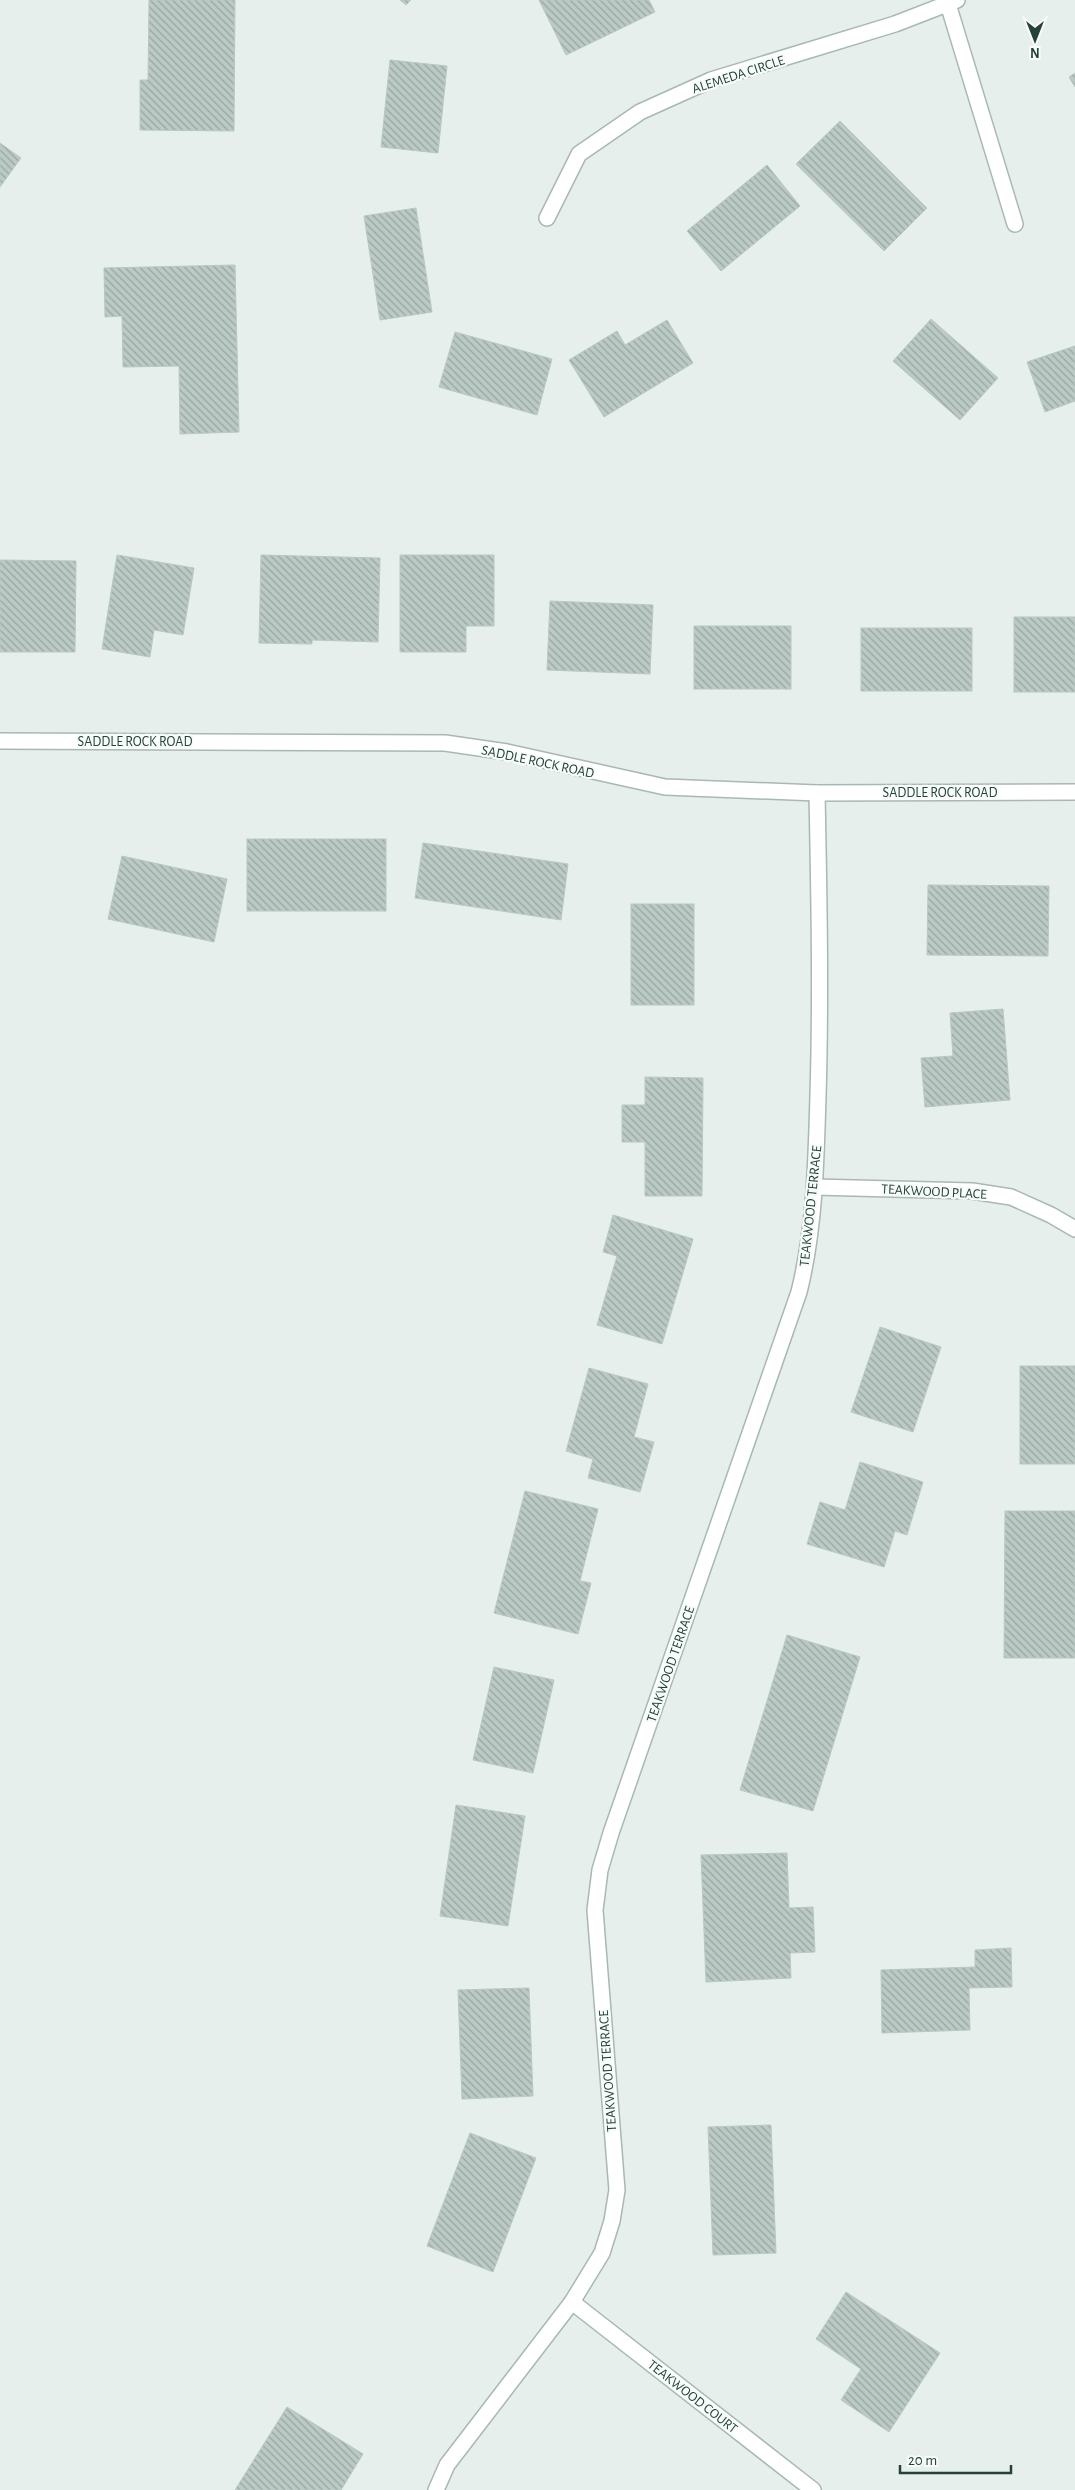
<svg xmlns="http://www.w3.org/2000/svg" width="1075" height="2490" font-family="'Alegreya Sans',sans-serif">
  <style>
    .building { fill: url(#building-back-hatch); stroke: #b8c9c2 }
    .lines { fill: none; stroke-linecap: round; stroke-linejoin: round }
    .minor-casing { stroke: #a8b8b2; stroke-width: 18 }
    .minor { stroke: #fff; stroke-width: 15 }
    .labels { text-anchor: middle; stroke-width: 4.5; stroke-linejoin: round; paint-order: stroke }
    .street-label { font-size: 14px; fill: #24423a; stroke: #f7fbf9 }
  </style>
  <defs>
    <pattern id="building-back-hatch" width="6" height="6" patternUnits="userSpaceOnUse" patternTransform="scale(1.25)"><rect width="6" height="6" fill="#bbcac4"/><path d="M-1 5l2 2M0 0l6 6M5-1l2 2" fill="none" stroke="#98a6a0"/></pattern>
  </defs>
  <rect width="100%" height="100%" fill="#e6efeb"/>
  <g class="building">
    <path d="M149,0H235L234,131L140,130V80H148Z"/>
    <path d="M400,0H411L406,5Z"/>
    <path d="M539,0H649L655,12L566,55Z"/>
    <path d="M390,60L447,66L438,153L381,147Z"/>
    <path d="M1075,73V87L1069,77Z"/>
    <path d="M840,121L927,208L884,251L796,164Z"/>
    <path d="M0,143L21,158L0,187Z"/>
    <path d="M767,165L800,206L721,271L687,231Z"/>
    <path d="M416,208L432,312L380,320L364,216Z"/>
    <path d="M235,265L239,432L180,434L179,366L123,367L122,316L105,317L104,268Z"/>
    <path d="M931,319L998,378L960,420L893,361Z"/>
    <path d="M667,320L693,363L604,417L569,360L617,331L625,345Z"/>
    <path d="M455,332L552,359L537,415L439,387Z"/>
    <path d="M1075,346V401L1045,412L1027,362Z"/>
    <path d="M117,555L194,568L183,635L154,630L150,657L102,649Z"/>
    <path d="M261,555L380,558L378,642L312,640V644L259,643Z"/>
    <path d="M400,555H494V626H466V652H400Z"/>
    <path d="M0,560L76,561L75,652H0Z"/>
    <path d="M550,601L653,605L650,674L547,670Z"/>
    <rect x="1014" y="617" width="61" height="75"/>
    <rect x="694" y="626" width="97" height="63"/>
    <rect x="861" y="628" width="111" height="63"/>
    <rect x="247" y="839" width="139" height="72"/>
    <path d="M423,843L568,864L561,920L415,898Z"/>
    <path d="M122,856L227,879L214,942L108,919Z"/>
    <path d="M928,885L1049,886L1048,956L927,955Z"/>
    <rect x="631" y="904" width="63" height="101"/>
    <path d="M1003,1009L1010,1100L925,1107L921,1058L953,1056L950,1013Z"/>
    <path d="M645,1077L703,1078L702,1196H645V1142H622V1105H645Z"/>
    <path d="M613,1215L693,1239L662,1344L597,1325L617,1256L603,1252Z"/>
    <path d="M880,1327L941,1347L913,1432L851,1412Z"/>
    <rect x="1020" y="1366" width="55" height="98"/>
    <path d="M589,1368L648,1384L634,1437L654,1442L640,1492L588,1478L593,1459L566,1451Z"/>
    <path d="M860,1462L923,1482L907,1535L895,1531L884,1567L807,1544L820,1502L845,1510Z"/>
    <path d="M525,1491L598,1509L580,1581L591,1583L578,1634L494,1613Z"/>
    <path d="M1005,1511H1075V1658H1004Z"/>
    <path d="M787,1635L860,1657L813,1811L740,1790Z"/>
    <path d="M494,1667L554,1680L533,1773L473,1760Z"/>
    <path d="M456,1805L525,1816L508,1926L440,1916Z"/>
    <path d="M787,1853L789,1908L813,1907L815,1952L790,1953L791,1978L706,1982L701,1855Z"/>
    <path d="M1011,1948L1012,1987L969,1988L970,2030L882,2033L881,1970L975,1967V1950Z"/>
    <path d="M529,1988L533,2096L462,2099L458,1990Z"/>
    <path d="M771,2125L776,2253L713,2255L708,2127Z"/>
    <path d="M470,2133L536,2158L493,2272L427,2246Z"/>
    <path d="M846,2292L940,2353L889,2432L841,2400L861,2369L816,2339Z"/>
    <path d="M287,2407L363,2454L341,2490H235Z"/>
  </g>
  <g class="lines">
    <g class="minor-casing">
      <g id="minor">
        <path d="M948,4L1015,224"/>
        <path d="M547,218L579,154L640,112L711,80L895,24L957,0"/>
        <path d="M0,741L445,743L507,752L665,787L817,793L1075,792"/>
        <path d="M815,1187L972,1191L1011,1197L1051,1215L1075,1229"/>
        <path d="M572,2302L813,2490"/>
        <path d="M436,2490L447,2465L572,2302L602,2253L612,2221L617,2190L595,1910L600,1870L611,1833L799,1292C815,1228 816,1161 818,1096C821,995 819,894 817,793"/>
      </g>
    </g>
    <use href="#minor" class="minor"/>
  </g>
  <g class="labels">
    <g class="street-label">
      <text transform="translate(738 74) rotate(-18)" y="5">ALEMEDA CIRCLE</text>
      <text x="135" y="746">SADDLE ROCK ROAD</text>
      <text transform="translate(538 761) rotate(12)" y="5">SADDLE ROCK ROAD</text>
      <text x="940" y="797">SADDLE ROCK ROAD</text>
      <text transform="translate(934 1191) rotate(3)" y="5">TEAKWOOD PLACE</text>
      <text transform="translate(810 1206) rotate(-84)" y="5">TEAKWOOD TERRACE</text>
      <text transform="translate(670 1664) rotate(-71)" y="5">TEAKWOOD TERRACE</text>
      <text transform="translate(607 2071) rotate(-94)" y="5">TEAKWOOD TERRACE</text>
      <text transform="translate(693 2396) rotate(38)" y="5">TEAKWOOD COURT</text>
    </g>
  </g>
  <g transform="translate(1035 40) rotate(180)" stroke="#f7fbf9" stroke-width="4" paint-order="stroke">
  <path d="M0-4L9 19L0 12L-9 19Z" fill="#24423a"/>
  <text y="-8" font-size="14" font-weight="bold" text-anchor="middle" fill="#24423a">N</text>
  </g>
  <path d="M900 2465v8h111v-8" fill="none" stroke="#24423a" stroke-width="2.5"/>
  <text x="908" y="2465" font-size="15" fill="#24423a" stroke="#f7fbf9" stroke-width="4" paint-order="stroke">20 m</text>
</svg>
